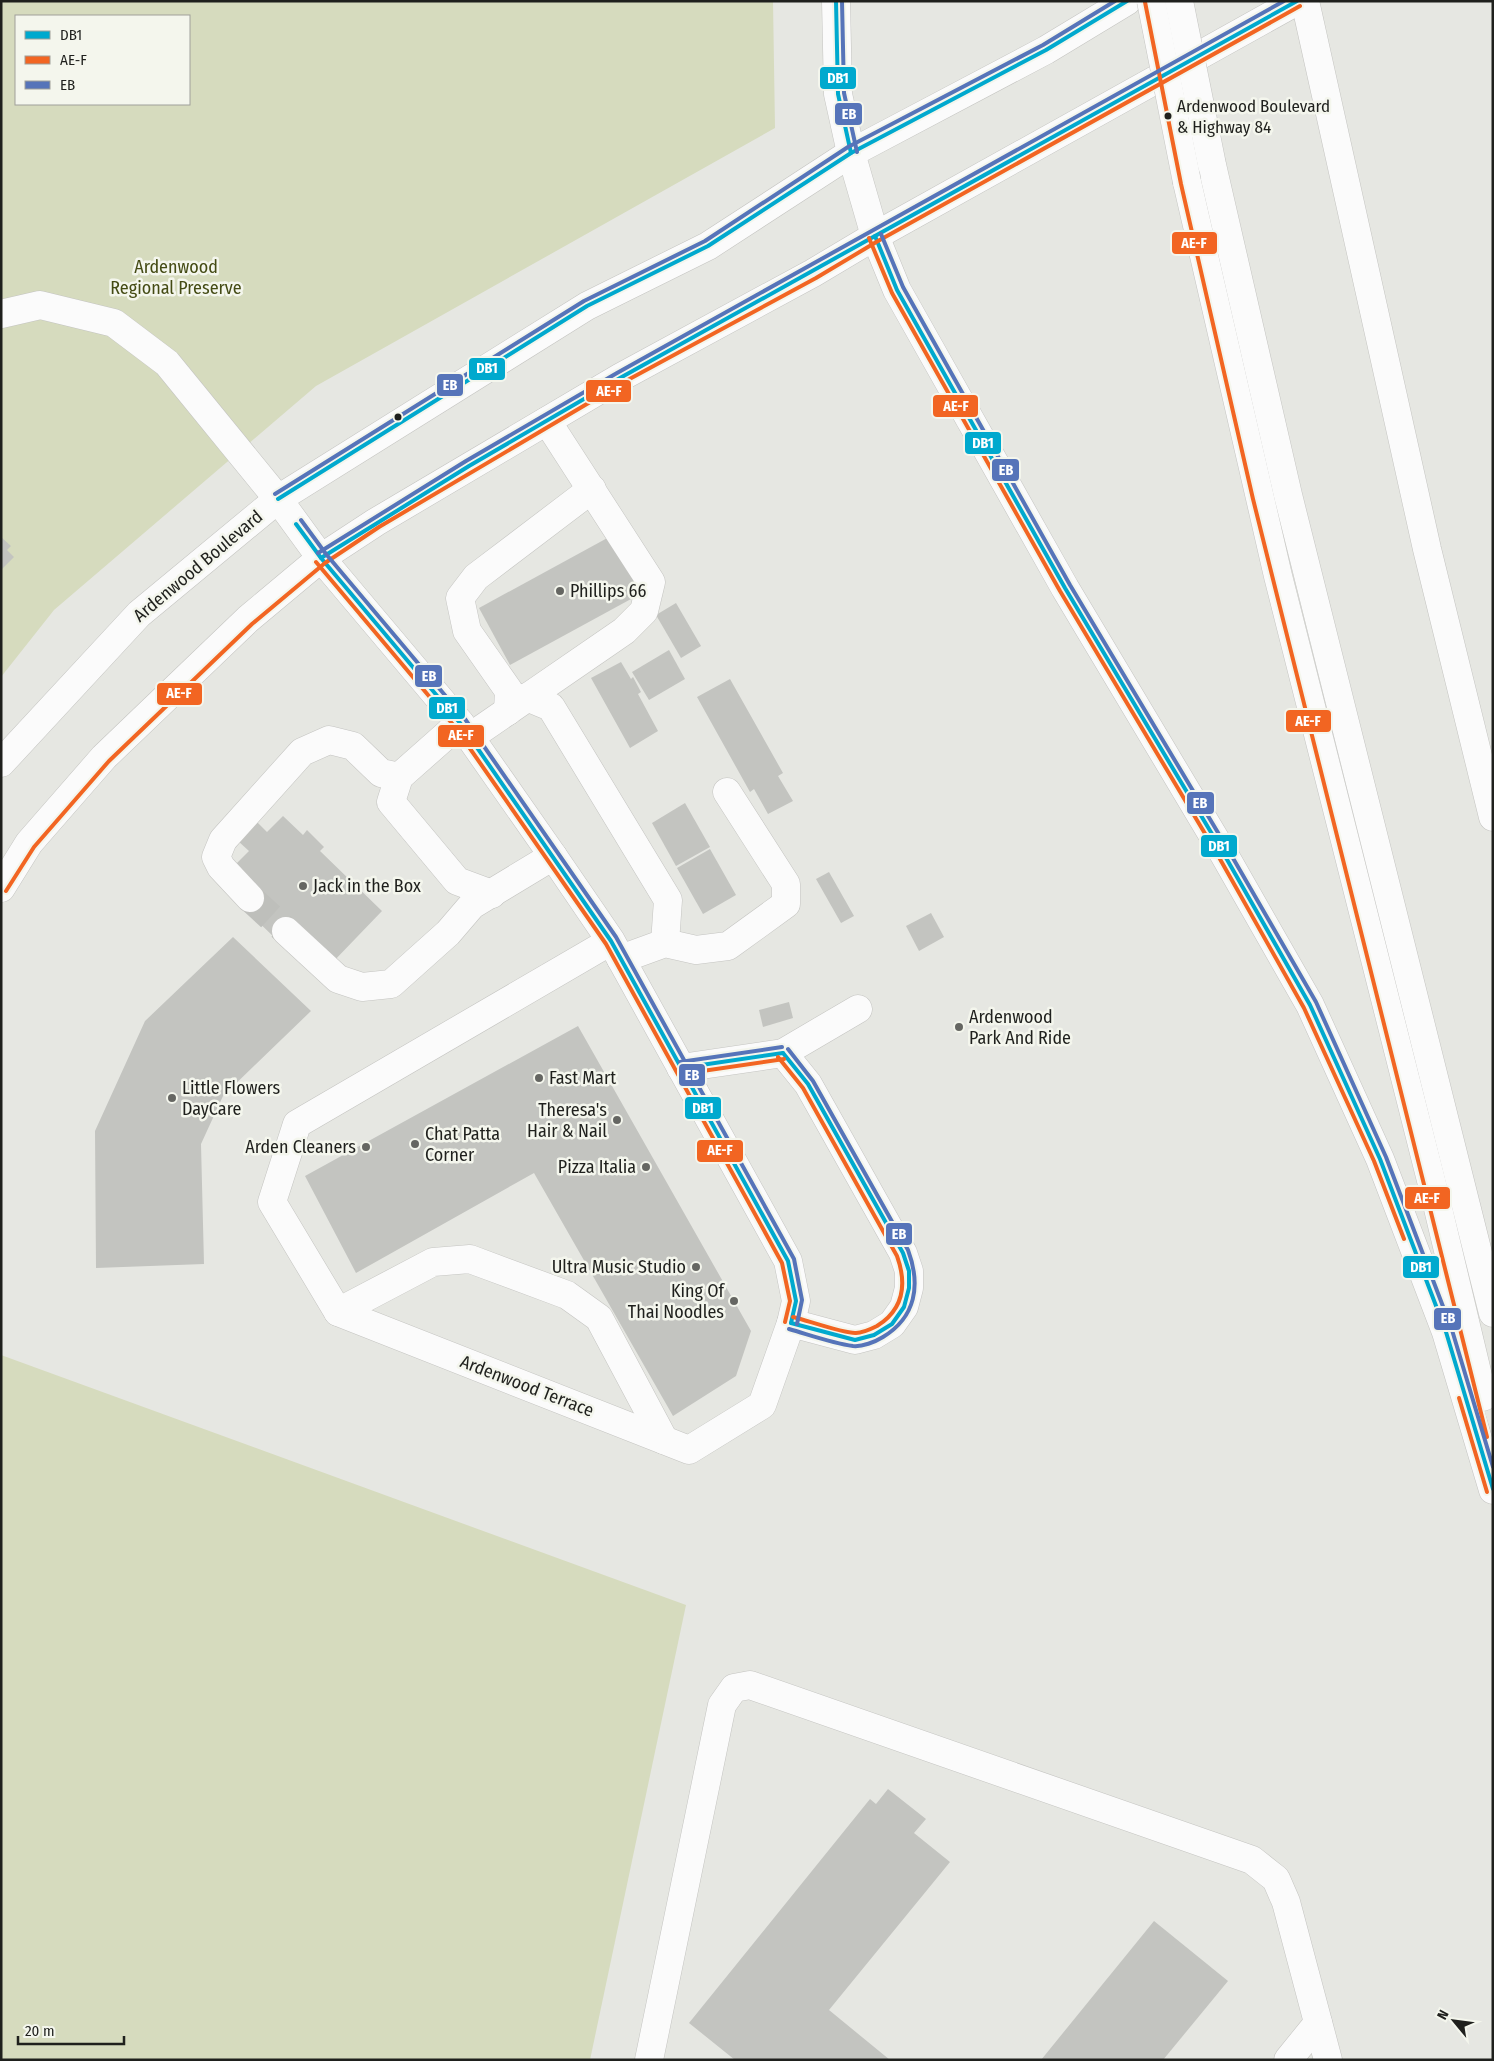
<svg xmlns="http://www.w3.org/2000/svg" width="1494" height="2061" font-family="'Fira Sans Condensed',sans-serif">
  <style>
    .green { fill: #d6dbbe; fill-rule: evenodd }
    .building { fill: #c3c4c0 }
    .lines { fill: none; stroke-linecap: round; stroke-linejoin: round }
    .minor-tunnel { stroke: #bebfbb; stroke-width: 28; stroke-dasharray: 28 14; stroke-linecap: butt }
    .minor-casing { stroke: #c4c4c1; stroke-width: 29 }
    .major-casing { stroke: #c4c4c1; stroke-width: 29 }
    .highway-casing { stroke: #c4c4c1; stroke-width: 29 }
    .minor { stroke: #fbfbfb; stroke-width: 28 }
    .major { stroke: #fbfbfb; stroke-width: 28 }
    .highway { stroke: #fbfbfb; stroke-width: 28 }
    .highway-bridge-casing { stroke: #c4c4c1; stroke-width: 29; stroke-linecap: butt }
    .highway-bridge { stroke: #fbfbfb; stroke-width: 28 }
    .bus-1-casing { stroke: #f4f6ed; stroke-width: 8 }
    .bus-2-casing { stroke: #f4f6ed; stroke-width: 8 }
    .bus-3-casing { stroke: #f4f6ed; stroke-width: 8 }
    .bus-1 { stroke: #00a9ce; stroke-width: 4 }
    .bus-2 { stroke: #f26522; stroke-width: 4 }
    .bus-3 { stroke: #5674b9; stroke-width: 4 }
    .bus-dot { fill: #1f201d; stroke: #f4f6ed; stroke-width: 2 }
    .poi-dot { fill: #656662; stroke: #f4f6ed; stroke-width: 2 }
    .labels { text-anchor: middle; stroke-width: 5; stroke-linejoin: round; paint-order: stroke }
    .bus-label { font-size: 17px; fill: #1f201d; stroke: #f4f6ed; text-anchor: start }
    .park-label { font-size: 18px; fill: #444b14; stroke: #f4f6ed }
    .street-label { font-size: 18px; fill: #1f201d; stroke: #f4f6ed }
    .poi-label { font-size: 18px; fill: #1f201d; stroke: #f4f6ed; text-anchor: start }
    .line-badge { stroke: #f4f6ed; stroke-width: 2 }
    .badge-label { font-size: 14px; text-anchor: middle; font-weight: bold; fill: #fff }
  </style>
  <rect width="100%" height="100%" fill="#e6e7e2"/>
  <g class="green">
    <path d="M1,1H773L775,128L316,386L54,610L1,677ZM16,16H189V104H16Z"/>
    <path d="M1,1355L686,1605L590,2060H1Z"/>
  </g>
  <g class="building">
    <path d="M611,536L642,593L510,665L479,608Z"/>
    <path d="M1,537L11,546L7,550L14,557L1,570Z"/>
    <path d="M676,603L701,646L681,658L656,615Z"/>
    <path d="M669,650L685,679L649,700L632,672Z"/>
    <path d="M621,662L631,679L633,677L641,692L638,694L658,731L630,748L591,678Z"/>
    <path d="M730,679L783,773L778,776L793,801L768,814L754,789L750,792L697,697Z"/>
    <path d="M685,803L710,847L676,866L652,823Z"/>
    <path d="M283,816L303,835L307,830L324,847L320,851L382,911L331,964L277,940L242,906L232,868L249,851L238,841L257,822L267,832Z"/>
    <path d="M710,849L736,895L703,914L677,868Z"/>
    <path d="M829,872L854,916L841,923L816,879Z"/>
    <path d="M931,913L944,937L919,951L906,926Z"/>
    <path d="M233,937L311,1011L223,1096L201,1144L204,1264L96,1268L95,1131L145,1021Z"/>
    <path d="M789,1002L793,1018L763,1027L759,1010Z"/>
    <path d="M578,1026L751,1331L736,1376L673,1416L534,1173L356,1273L305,1176Z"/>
    <path d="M888,1789L926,1819L914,1833L950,1862L829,2010L890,2060H735L689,2023L870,1799L876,1804Z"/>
    <path d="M1154,1921L1228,1981L1163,2060H1041Z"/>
  </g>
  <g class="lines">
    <path class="minor-tunnel" d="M250,898L286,931"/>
    <g class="minor-casing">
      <g id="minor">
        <path d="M1,314L40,305L114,323L167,363L278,499L321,558L460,723L553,856L611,941L788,1261L796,1301L791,1323L762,1405L689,1450L338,1312L272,1202L297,1124L611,941"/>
        <path d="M527,697L551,707L668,900L665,943"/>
        <path d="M508,711L509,691L467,631L460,598L476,577L592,489"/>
        <path d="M460,723L399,777L391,802L457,881L492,894"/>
        <path d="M470,737L624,631L644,611L651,582L547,421"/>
        <path d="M250,898L221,867L216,857L223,840L302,752L329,740L353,746L381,773L399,777"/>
        <path d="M286,931L338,979L362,987L391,984L448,933L472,905L553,856"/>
        <path d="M621,959L665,943L696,950L728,946L786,904V884L727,792"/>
        <path d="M783,1053L808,1084L903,1253L909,1271V1288L904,1307L892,1324L874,1335L855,1340L791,1323"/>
        <path d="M681,1068L783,1053L858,1009"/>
        <path d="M338,1312L433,1262L470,1259L567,1295L599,1318L664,1440"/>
        <path d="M649,2060L722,1705L734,1688L750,1685L1252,1860L1276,1879L1286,1902L1328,2060"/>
        <path d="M1288,2060L1318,2023"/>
      </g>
    </g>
    <g class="major-casing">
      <g id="major">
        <path d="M851,153L875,236"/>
        <path d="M1,763L139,614L278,499L587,306L708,246L851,153L1046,50L1127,1"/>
        <path d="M1,888L29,843L104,757L248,619L321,558L376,522L621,377L813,273L875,236L1297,1"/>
      </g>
    </g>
    <g class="highway-casing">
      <g id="highway">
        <path d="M836,1L838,94L851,153"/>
        <path d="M1305,1L1427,549L1493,817"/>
        <path d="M1212,165L1288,495L1493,1313"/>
        <path d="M1187,182L1278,576L1436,1200L1483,1397"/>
        <path d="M875,236L897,290L1065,588L1221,849L1310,1005L1380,1159L1446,1332L1493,1490"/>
      </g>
    </g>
    <use href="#minor" class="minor"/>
    <use href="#major" class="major"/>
    <use href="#highway" class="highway"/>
    <g class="highway-bridge-casing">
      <g id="highway-bridge">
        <path d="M1151,1L1187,182"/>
        <path d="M1179,1L1212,165"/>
      </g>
    </g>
    <use href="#highway-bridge" class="highway-bridge"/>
    <g class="bus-1-casing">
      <g id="bus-1">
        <path d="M836,1L838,94L851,153"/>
        <path d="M875,236L897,290L1065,588L1221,849L1310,1005L1380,1159L1446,1332L1493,1489"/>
        <path d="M278,499L587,306L708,246L851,153L1046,50L1127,1"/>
        <path d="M296,524L321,558L460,723L611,941L788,1261L796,1301L791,1323"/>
        <path d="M321,558L469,466L620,378L1297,1"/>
        <path d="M783,1053L808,1084L903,1253L909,1271V1288L904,1307L892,1324L874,1335L855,1340L791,1323"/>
        <path d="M681,1068L783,1053"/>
      </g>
    </g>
    <g class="bus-2-casing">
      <g id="bus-2">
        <path d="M1145,2L1181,184L1253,499L1487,1437"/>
        <path d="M869,238L892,293L1060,591L1216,852L1304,1008L1374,1161L1404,1239"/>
        <path d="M316,562L455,727L606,944L782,1263L790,1301L785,1322"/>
        <path d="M6,891L34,847L109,761L252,624L325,563L379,527L624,382L816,278L878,241L1300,6"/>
        <path d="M778,1057L803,1088L897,1256C907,1284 904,1309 877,1326C871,1329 863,1333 856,1333C845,1334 806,1320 793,1317"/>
        <path d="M682,1074L784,1059"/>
        <path d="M1459,1398L1487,1492"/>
      </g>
    </g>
    <g class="bus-3-casing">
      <g id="bus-3">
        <path d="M842,1L844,93L857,152"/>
        <path d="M881,234L903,287L1070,585L1226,846L1316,1002L1386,1157L1452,1330L1493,1467"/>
        <path d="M275,494L584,301L705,241L848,147L1043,45L1115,1"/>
        <path d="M301,520L326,554L465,719L616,937L794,1259L802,1300L797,1324"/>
        <path d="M318,553L466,461L617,373L1284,1"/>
        <path d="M788,1049L813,1081L908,1250C921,1285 916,1317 883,1337C875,1342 862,1347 853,1346C832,1343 810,1335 789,1329"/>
        <path d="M680,1062L782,1047"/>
      </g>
    </g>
    <use href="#bus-1" class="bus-1"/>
    <use href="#bus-2" class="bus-2"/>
    <use href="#bus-3" class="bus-3"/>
  </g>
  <g class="bus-dot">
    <circle cx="1168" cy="116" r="4.5"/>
    <circle cx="398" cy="417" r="4.5"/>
  </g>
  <g class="poi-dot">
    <circle cx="560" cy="591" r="5"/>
    <circle cx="303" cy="886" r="5"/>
    <circle cx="959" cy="1027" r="5"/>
    <circle cx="539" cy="1078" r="5"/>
    <circle cx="172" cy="1098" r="5"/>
    <circle cx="617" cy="1120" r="5"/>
    <circle cx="415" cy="1144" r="5"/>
    <circle cx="366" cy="1147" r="5"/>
    <circle cx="646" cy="1167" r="5"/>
    <circle cx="696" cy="1267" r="5"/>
    <circle cx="734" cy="1301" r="5"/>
  </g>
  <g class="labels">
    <g class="bus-label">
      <text x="1177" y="112">Ardenwood Boulevard<tspan x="1177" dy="21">&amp; Highway 84</tspan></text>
    </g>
    <g class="park-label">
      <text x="176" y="273">Ardenwood<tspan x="176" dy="21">Regional Preserve</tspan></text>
    </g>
    <g class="street-label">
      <text transform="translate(198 566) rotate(-40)" y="6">Ardenwood Boulevard</text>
      <text transform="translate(527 1386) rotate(21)" y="6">Ardenwood Terrace</text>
    </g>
    <g class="poi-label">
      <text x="570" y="597">Phillips 66</text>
      <text x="313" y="892">Jack in the Box</text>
      <text x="969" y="1023">Ardenwood<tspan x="969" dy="21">Park And Ride</tspan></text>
      <text x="549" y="1084">Fast Mart</text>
      <text x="182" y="1094">Little Flowers<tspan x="182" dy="21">DayCare</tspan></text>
      <text x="607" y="1116" text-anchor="end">Theresa's<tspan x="607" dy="21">Hair &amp; Nail</tspan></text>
      <text x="425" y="1140">Chat Patta<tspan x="425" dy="21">Corner</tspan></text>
      <text x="356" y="1153" text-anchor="end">Arden Cleaners</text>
      <text x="636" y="1173" text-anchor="end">Pizza Italia</text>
      <text x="686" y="1273" text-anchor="end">Ultra Music Studio</text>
      <text x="724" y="1297" text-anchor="end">King Of<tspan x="724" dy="21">Thai Noodles</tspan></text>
    </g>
  </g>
  <g class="line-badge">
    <rect x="819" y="66" width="38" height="24" rx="5" fill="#00a9ce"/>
    <rect x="834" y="102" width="29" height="24" rx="5" fill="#5674b9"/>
    <rect x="1171" y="231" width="47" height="24" rx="5" fill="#f26522"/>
    <rect x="468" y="357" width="38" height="24" rx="5" fill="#00a9ce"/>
    <rect x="436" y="373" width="28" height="24" rx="5" fill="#5674b9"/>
    <rect x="585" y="379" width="47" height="24" rx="5" fill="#f26522"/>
    <rect x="932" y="394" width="47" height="24" rx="5" fill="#f26522"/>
    <rect x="964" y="431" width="38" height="24" rx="5" fill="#00a9ce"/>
    <rect x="991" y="458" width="29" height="24" rx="5" fill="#5674b9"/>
    <rect x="414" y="664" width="29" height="24" rx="5" fill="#5674b9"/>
    <rect x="156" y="682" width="47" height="24" rx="5" fill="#f26522"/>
    <rect x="428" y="696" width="38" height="24" rx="5" fill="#00a9ce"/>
    <rect x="1285" y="709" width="47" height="24" rx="5" fill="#f26522"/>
    <rect x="437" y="724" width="48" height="24" rx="5" fill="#f26522"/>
    <rect x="1186" y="791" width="29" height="24" rx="5" fill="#5674b9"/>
    <rect x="1200" y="834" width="38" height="24" rx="5" fill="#00a9ce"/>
    <rect x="678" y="1063" width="28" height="24" rx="5" fill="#5674b9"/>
    <rect x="684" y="1096" width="38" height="24" rx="5" fill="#00a9ce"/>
    <rect x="696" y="1139" width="48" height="24" rx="5" fill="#f26522"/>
    <rect x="1404" y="1186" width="47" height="24" rx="5" fill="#f26522"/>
    <rect x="885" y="1222" width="28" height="24" rx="5" fill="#5674b9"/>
    <rect x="1402" y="1255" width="38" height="24" rx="5" fill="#00a9ce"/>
    <rect x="1433" y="1307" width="29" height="24" rx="5" fill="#5674b9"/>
  </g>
  <g class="badge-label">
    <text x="838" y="83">DB1</text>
    <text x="849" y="119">EB</text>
    <text x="1194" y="248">AE-F</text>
    <text x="487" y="373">DB1</text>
    <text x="450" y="390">EB</text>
    <text x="609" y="396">AE-F</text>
    <text x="956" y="411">AE-F</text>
    <text x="983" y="448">DB1</text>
    <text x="1006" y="475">EB</text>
    <text x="429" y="681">EB</text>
    <text x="179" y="698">AE-F</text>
    <text x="447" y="713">DB1</text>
    <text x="1308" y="726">AE-F</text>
    <text x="461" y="740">AE-F</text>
    <text x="1200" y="808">EB</text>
    <text x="1219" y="851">DB1</text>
    <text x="692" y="1080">EB</text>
    <text x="703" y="1113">DB1</text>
    <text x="720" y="1155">AE-F</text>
    <text x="1427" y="1203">AE-F</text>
    <text x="899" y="1239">EB</text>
    <text x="1421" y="1272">DB1</text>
    <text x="1448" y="1323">EB</text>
  </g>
  <rect width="1494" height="2061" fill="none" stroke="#1f201d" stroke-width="5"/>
  <rect x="15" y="15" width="175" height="90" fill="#f4f6ed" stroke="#9fa09a"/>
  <rect x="25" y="31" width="25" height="8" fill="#00a9ce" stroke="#9fa09a"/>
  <text x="60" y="40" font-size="15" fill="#1f201d">DB1</text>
  <rect x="25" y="56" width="25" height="8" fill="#f26522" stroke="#9fa09a"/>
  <text x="60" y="65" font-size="15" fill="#1f201d">AE-F</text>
  <rect x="25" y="81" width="25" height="8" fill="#5674b9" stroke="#9fa09a"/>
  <text x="60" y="90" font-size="15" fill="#1f201d">EB</text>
  <g transform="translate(1454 2021) rotate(299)" stroke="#f4f6ed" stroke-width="4" paint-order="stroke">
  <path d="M0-4L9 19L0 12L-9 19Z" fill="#1f201d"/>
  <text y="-8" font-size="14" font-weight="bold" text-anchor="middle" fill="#1f201d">N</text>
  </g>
  <path d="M18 2036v8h106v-8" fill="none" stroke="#1f201d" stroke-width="2.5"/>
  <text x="25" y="2036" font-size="15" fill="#1f201d" stroke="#f4f6ed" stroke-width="4" paint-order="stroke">20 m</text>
</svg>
